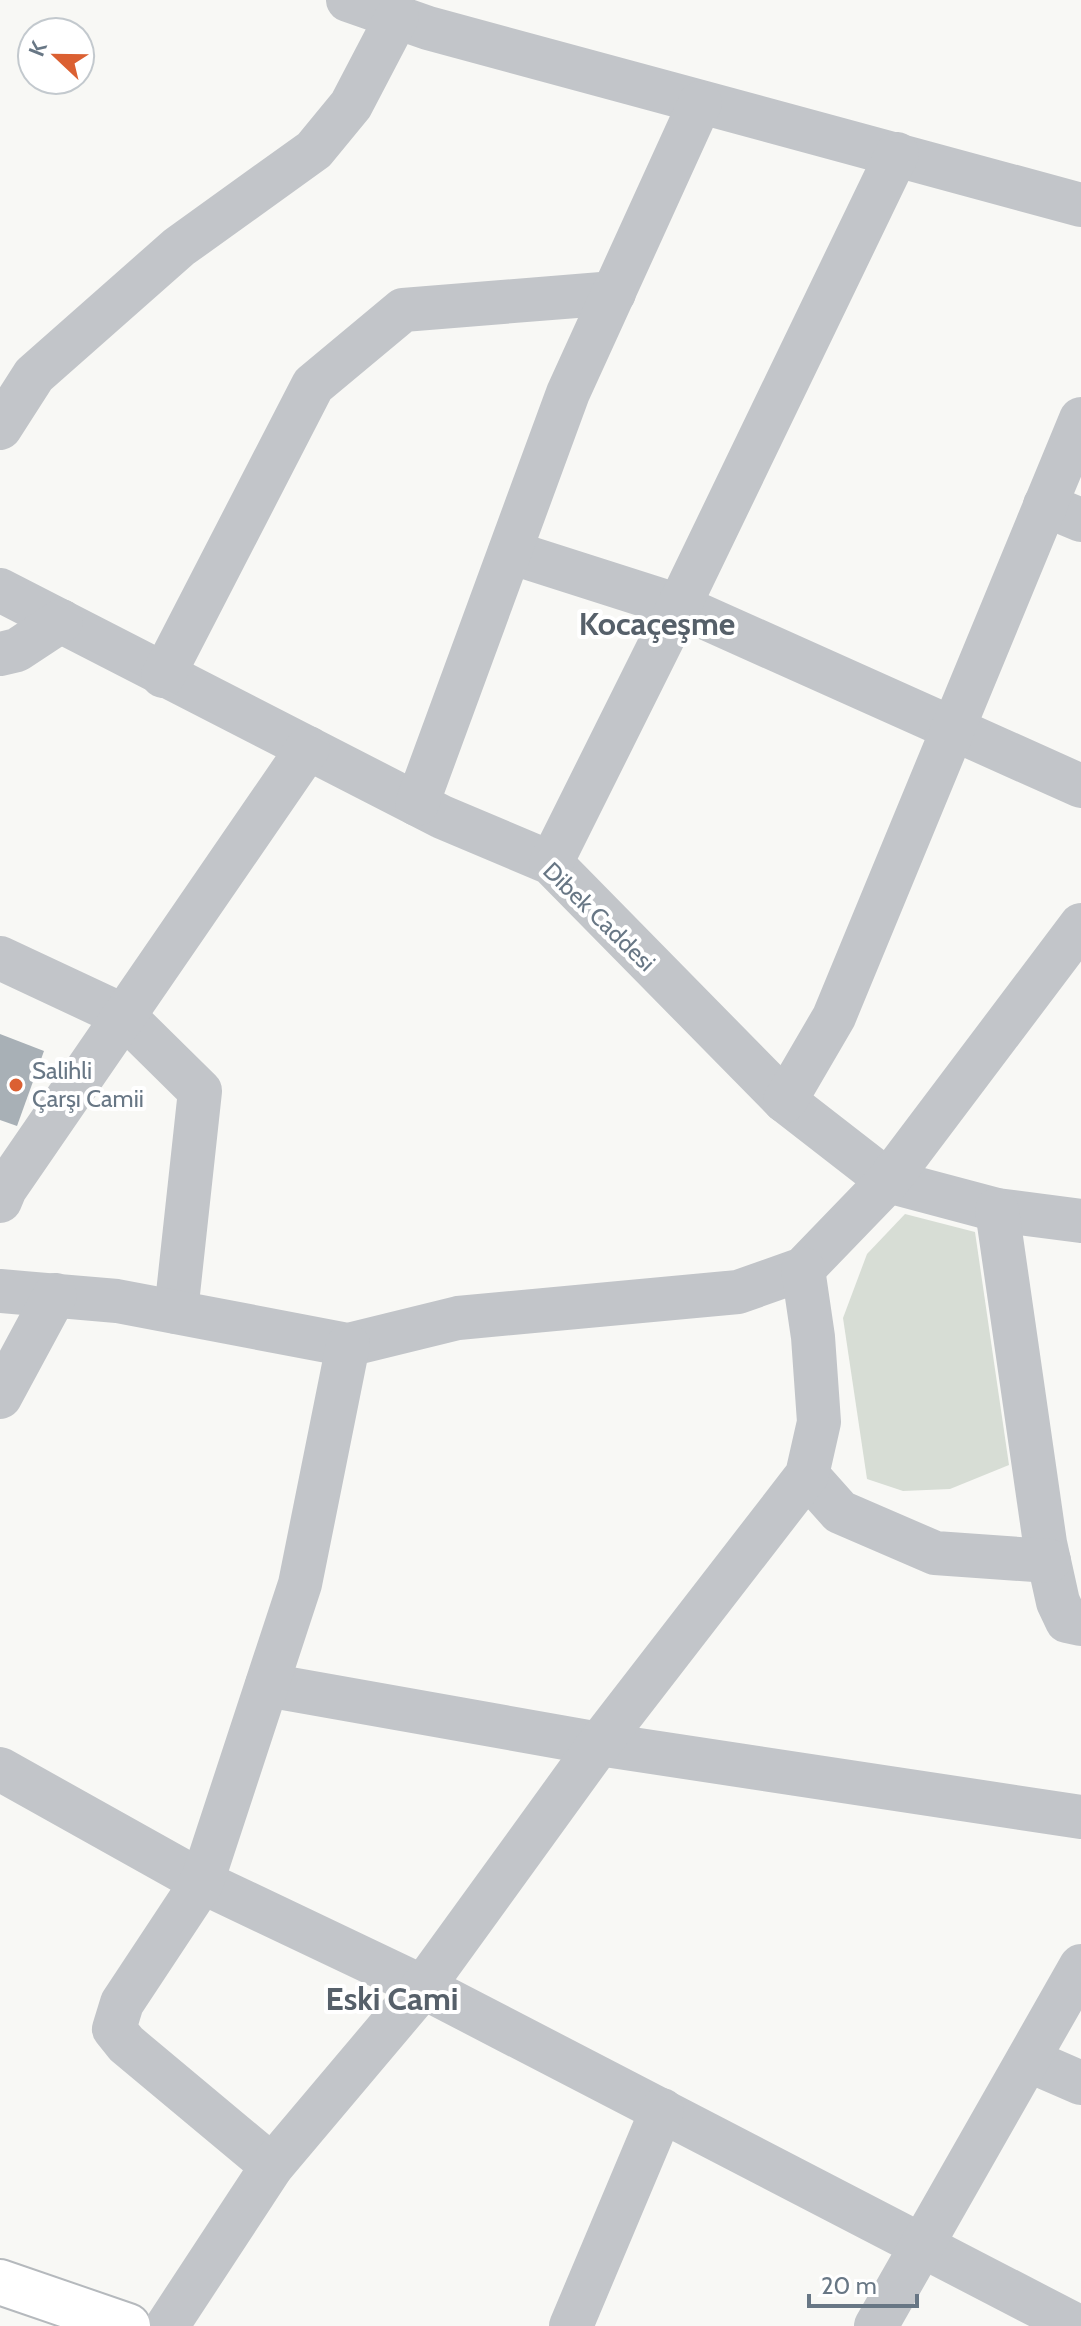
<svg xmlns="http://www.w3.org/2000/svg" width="1081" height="2326" font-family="Cabin,sans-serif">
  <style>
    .green { fill: #d7ddd5 }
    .building { fill: #a8b0b6 }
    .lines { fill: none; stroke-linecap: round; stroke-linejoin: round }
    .major-casing { stroke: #b5b9bd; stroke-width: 48 }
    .minor { stroke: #c2c5c9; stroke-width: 44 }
    .major { stroke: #fff; stroke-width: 44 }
    .poi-dot { fill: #db6032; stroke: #fff; stroke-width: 3 }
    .labels { text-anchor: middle; stroke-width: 8; stroke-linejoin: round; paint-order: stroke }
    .street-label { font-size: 24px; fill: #687785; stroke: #fff }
    .poi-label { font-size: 24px; fill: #687785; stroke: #fff; text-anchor: start }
    .district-label { font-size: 32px; font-weight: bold; fill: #56606a; stroke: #fff }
  </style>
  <rect width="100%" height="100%" fill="#f8f8f5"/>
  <path class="green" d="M905,1214L975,1232L1009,1465L950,1489L903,1491L867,1479L843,1318L867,1254Z"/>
  <path class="building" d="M0,1034L44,1051L17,1126L0,1120Z"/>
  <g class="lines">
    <g class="major-casing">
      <path id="major" d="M0,2282L128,2326"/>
    </g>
    <g class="minor">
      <path d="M348,0L428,28L1081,205"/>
      <path d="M0,428L34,375L179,247L314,150L351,105L397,17"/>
      <path d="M1045,505L1081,520"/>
      <path d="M510,552L679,606L1081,786"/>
      <path d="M0,590L442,817L551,863L785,1101L888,1181L997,1210L1081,1221"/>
      <path d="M0,654L17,650L61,621"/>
      <path d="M163,676L313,385L403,310L614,293"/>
      <path d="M417,804L568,393L700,103"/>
      <path d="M551,863L679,606L897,154"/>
      <path d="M0,958L124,1016L200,1091L176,1312"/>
      <path d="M785,1101L834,1017L1081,419"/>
      <path d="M0,1201L5,1189L308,748"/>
      <path d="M997,1210L1045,1543L1058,1602L1067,1621L1081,1624"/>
      <path d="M0,1291L117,1301L348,1345L458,1318L738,1292L803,1269L888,1181L1081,925"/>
      <path d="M0,1397L55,1295"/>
      <path d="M807,1475L840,1512L935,1553L1049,1561"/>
      <path d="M267,1685L599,1744L1081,1817"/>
      <path d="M0,1769L202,1882L423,1987L1077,2326"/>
      <path d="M1028,2060L1081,2083"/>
      <path d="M272,2166L126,2044L114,2029L122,2003L202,1882L300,1584L348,1345"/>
      <path d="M167,2326L272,2166L423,1987L599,1744L807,1475L819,1422L813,1337L803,1269"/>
      <path d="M571,2326L662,2110"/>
      <path d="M876,2326L1081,1966"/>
    </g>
    <use href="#major" class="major"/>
  </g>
  <circle class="poi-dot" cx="16" cy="1085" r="8"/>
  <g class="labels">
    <g class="street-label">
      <text transform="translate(599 917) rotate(44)" y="8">Dibek Caddesi</text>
    </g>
    <g class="poi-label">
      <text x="32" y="1079">Salihli<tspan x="32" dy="28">Çarşı Camii</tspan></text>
    </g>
    <g class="district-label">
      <text x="657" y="635">Kocaçeşme</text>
      <text x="392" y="2010">Eski Cami</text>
    </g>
  </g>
  <g transform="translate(56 56) rotate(292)"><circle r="38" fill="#ffffff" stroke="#c3c9ce" stroke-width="2"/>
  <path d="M0-6L14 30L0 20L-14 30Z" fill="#db6032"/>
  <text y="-12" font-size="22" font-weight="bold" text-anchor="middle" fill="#687785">K</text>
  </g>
  <path d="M809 2294v12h108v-12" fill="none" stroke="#687785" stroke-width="4"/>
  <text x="821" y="2294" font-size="24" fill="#687785" stroke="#ffffff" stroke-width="6" paint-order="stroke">20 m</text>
</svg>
